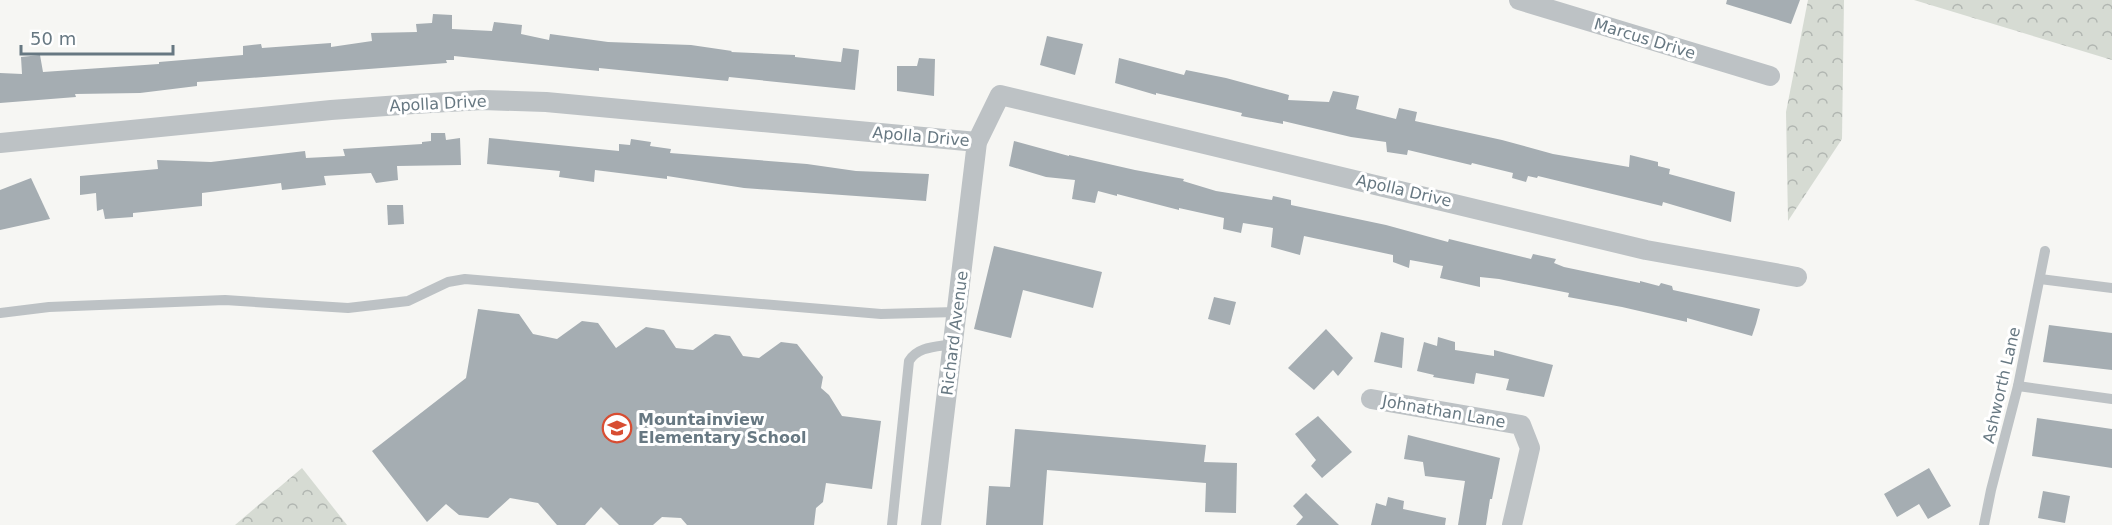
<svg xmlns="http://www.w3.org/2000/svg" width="2112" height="525" font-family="'DejaVu Sans',sans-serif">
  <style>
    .forest { fill: url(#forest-crowns) }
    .building { fill: #a5adb2 }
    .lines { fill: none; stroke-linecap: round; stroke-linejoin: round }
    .lane { stroke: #bdc2c5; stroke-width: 10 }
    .street { stroke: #bdc2c5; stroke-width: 20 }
    .labels { text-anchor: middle; stroke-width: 6; stroke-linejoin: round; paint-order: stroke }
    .street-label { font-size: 16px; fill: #677882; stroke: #fff }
    .poi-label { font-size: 16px; font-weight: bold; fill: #677882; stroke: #fff; text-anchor: start }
  </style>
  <defs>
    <pattern id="forest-crowns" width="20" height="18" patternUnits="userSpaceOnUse" patternTransform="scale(1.5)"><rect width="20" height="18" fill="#d6dbd3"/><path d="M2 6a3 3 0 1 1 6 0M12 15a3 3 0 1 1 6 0" fill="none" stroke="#b1b6b1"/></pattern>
  </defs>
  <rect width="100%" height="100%" fill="#f6f6f3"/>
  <g class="forest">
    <path d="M1808,0H1844L1842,139L1788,221L1786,112Z"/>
    <path d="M1914,0H2112V60Z"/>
    <path d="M302,468L347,525H235Z"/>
  </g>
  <g class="building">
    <path d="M1727,0H1800L1791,24L1726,4Z"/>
    <path d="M433,14L452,15V29L492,31L494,22L522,25L521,34L549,40L550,34L608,42L691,45L732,51L731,52L795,55V57L841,62L843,48L859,50L855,90L729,77L728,81L599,68V71L454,56V60H446L447,63L197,82V86L140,93L75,94L76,97L0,103V73L22,74L21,57L40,55L43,72L159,64V62L243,55V46L261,44L262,48L331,43V47L372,41L371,33L417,32L416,24L432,23Z"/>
    <path d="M1047,36L1083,44L1075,75L1040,65Z"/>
    <path d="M919,58L935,59L934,96L897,91V66H917Z"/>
    <path d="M1119,58L1184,75L1186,70L1226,78L1289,95L1288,100L1329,102L1333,91L1359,96L1356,109L1396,119L1399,108L1417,112L1415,121L1502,140L1553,154L1629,167L1630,155L1658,162V166L1670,169L1669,174L1735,192L1731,222L1663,202L1662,206L1538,176L1537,178L1528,176L1526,182L1512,178L1513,173L1472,163L1471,165L1408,150L1407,155L1387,152L1386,142L1351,137L1283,121V124L1241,116L1242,113L1156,93V95L1115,83Z"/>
    <path d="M431,133H445L446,140L460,138L461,165L397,166L398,180L376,183L371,173L324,176L326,185L282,190L281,183L202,193V206L133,213V217L105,219L103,209L97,211L96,193L80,195V176L158,169L157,160L211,162L305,151L306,158L345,156L343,149L422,144V142L431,141Z"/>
    <path d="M489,138L619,151V144L630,145L631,139L651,142L650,146L671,149L670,153L807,164L856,171L929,174L926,201L744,188L667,176V179L595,170L594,182L559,177L560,171L487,164Z"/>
    <path d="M1014,141L1069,156V155L1135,170L1184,179L1183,181L1216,191L1272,200L1273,196L1291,200V205L1386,225L1448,242L1449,239L1531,259L1533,254L1556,259L1554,263L1564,267L1640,283V281L1659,286L1661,283L1672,286L1673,290L1760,309L1756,324L1752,336L1687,318V322L1622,307L1568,297L1569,293L1499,279L1480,277V287L1440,278L1443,266L1410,260L1409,268L1393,262V255L1304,236L1300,255L1271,247L1273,228L1243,223L1241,233L1223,229L1224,218L1179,208V210L1117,194V196L1098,191L1095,203L1072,199L1075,180L1046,177L1009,166Z"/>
    <path d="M31,178L50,219L0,230V190Z"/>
    <path d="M387,205H403L404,224L388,225Z"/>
    <path d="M994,246L1102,272L1093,308L1023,290L1011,338L974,329Z"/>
    <path d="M1214,297L1236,302L1230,325L1208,319Z"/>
    <path d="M478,309L519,314L533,334L557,339L582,321L598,323L616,348L646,327L664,330L676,348L693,350L715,334L730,336L743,356L759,358L781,342L797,344L823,377L821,388L829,395L842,416L881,421L872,489L826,483L823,502L816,508L814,525H687L681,518L662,517L653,525H619L601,507L585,525H557L538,503L510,498L488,518L459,515L446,504L427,522L372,451L466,378Z"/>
    <path d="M2049,325L2112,333V370L2043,362Z"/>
    <path d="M1326,329L1353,358L1338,376L1333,370L1314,390L1288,368Z"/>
    <path d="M1381,332L1404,338L1402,368L1374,362Z"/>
    <path d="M1438,337L1455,342V350L1494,356V350L1553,365L1544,397L1506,390L1509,379L1476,373L1474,384L1433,377L1434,375L1417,371L1424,342L1437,346Z"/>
    <path d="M1318,416L1352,452L1322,478L1311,466L1316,460L1295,434Z"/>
    <path d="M2037,418L2112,429V468L2032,456Z"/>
    <path d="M1015,429L1206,445L1204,462L1237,463L1236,513L1205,512L1206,483L1047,470L1043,525H986L989,486L1010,487Z"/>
    <path d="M1408,435L1500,458L1492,499H1490L1486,525H1458L1465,481L1425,476L1423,462L1404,459Z"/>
    <path d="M1929,468L1951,506L1928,519L1919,504L1897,517L1884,494Z"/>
    <path d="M2043,491L2070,496L2065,523L2038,518Z"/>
    <path d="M1306,493L1339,525H1296L1303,517L1293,506Z"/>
    <path d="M1388,497L1404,501L1403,509L1446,518L1445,525H1371L1376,503L1386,506Z"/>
  </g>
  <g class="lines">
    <g class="lane">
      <path d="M2040,279L2112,288"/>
      <path d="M0,313L49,307L225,300L348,308L408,301L448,282L465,279L881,314L956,312"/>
      <path d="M2018,386L2112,399"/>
      <path d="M892,525L909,361C918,346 937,347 953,344"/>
      <path d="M1984,525L1991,490L2018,386L2045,251"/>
    </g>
    <g class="street">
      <path d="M1519,0L1770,76"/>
      <path d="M0,143L331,110L414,104L482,100L546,102L977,142"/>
      <path d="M1371,399L1521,425L1530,448L1512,525"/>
      <path d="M931,525L977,142L1000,95L1646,250L1797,277"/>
    </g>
  </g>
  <defs>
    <g id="school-ring" transform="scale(1.5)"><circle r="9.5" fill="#fff" stroke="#d84d32" stroke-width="1.5"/><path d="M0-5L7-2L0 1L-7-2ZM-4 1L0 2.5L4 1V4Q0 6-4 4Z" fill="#d84d32"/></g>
  </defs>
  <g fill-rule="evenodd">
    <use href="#school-ring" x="617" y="428"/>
  </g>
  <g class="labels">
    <g class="street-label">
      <text transform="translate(1645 38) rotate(17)" y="6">Marcus Drive</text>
      <text transform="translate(438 103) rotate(-3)" y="6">Apolla Drive</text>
      <text transform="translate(921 136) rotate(5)" y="6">Apolla Drive</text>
      <text transform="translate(1404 190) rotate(13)" y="6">Apolla Drive</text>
      <text transform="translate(954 333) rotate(-83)" y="6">Richard Avenue</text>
      <text transform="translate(2001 385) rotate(-77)" y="6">Ashworth Lane</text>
      <text transform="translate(1444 411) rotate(10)" y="6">Johnathan Lane</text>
    </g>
    <g class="poi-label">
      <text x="638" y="425">Mountainview<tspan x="638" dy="18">Elementary School</tspan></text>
    </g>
  </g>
  <path d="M21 45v9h152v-9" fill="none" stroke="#677882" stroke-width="3"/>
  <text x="30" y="45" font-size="18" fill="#677882" stroke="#ffffff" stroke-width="4.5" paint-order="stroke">50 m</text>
</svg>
